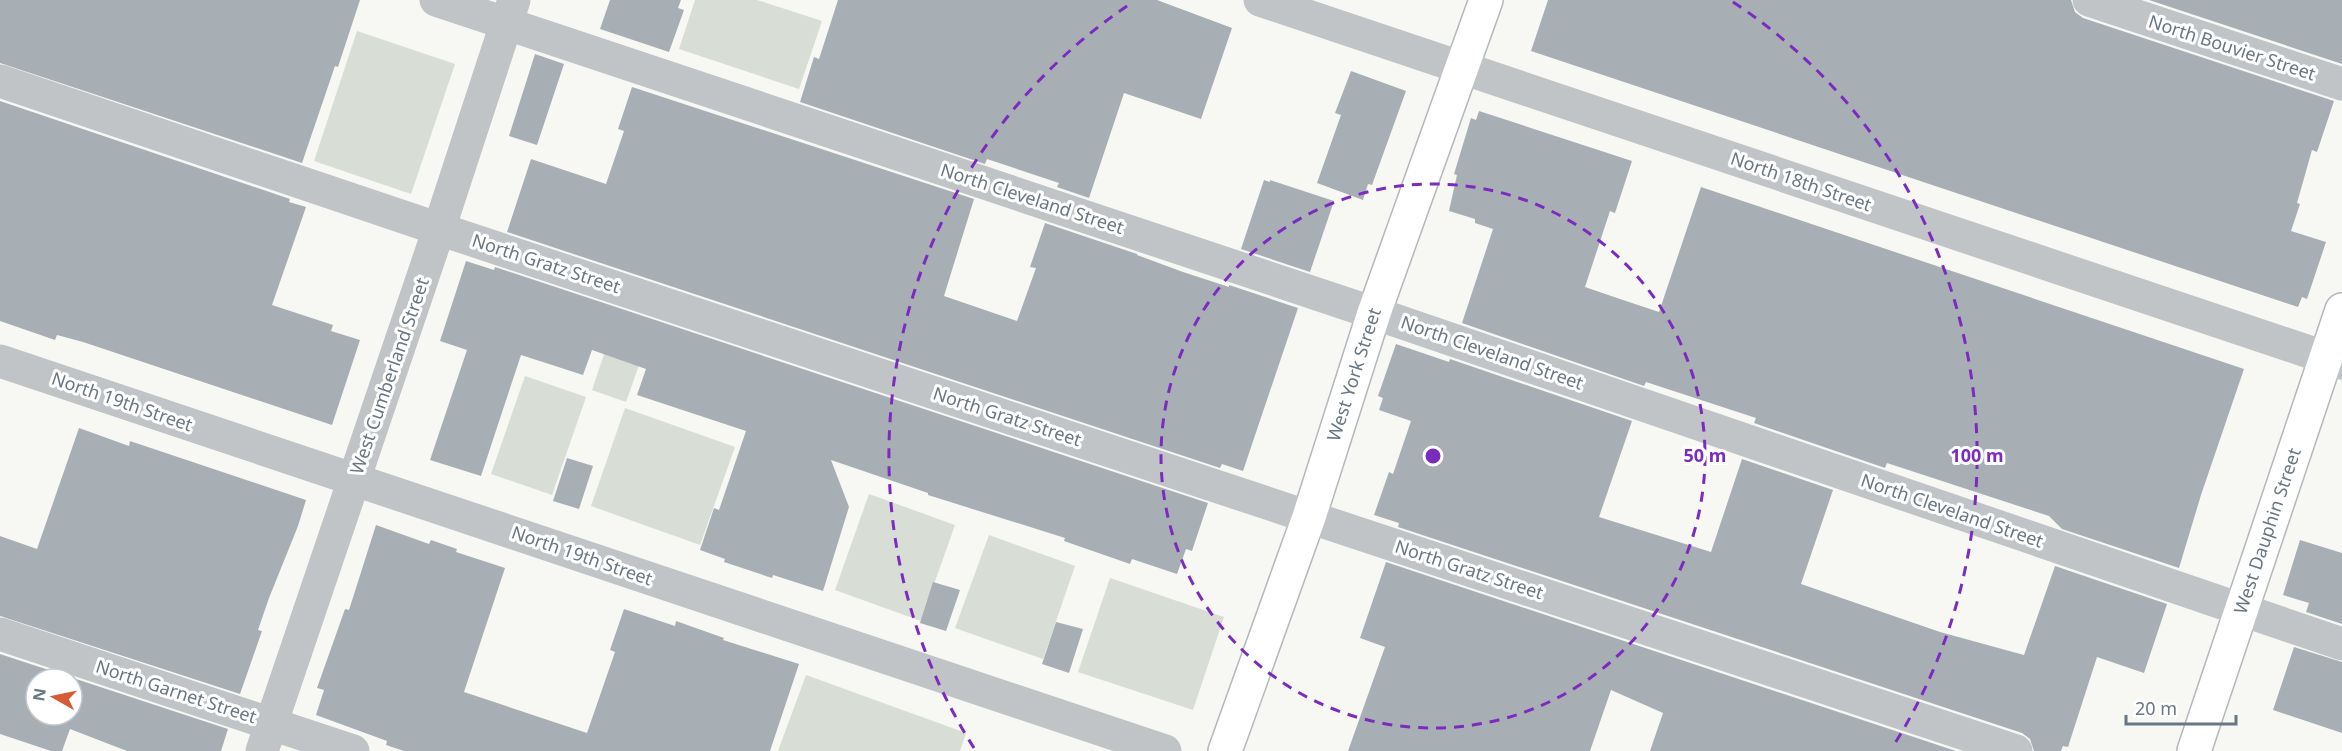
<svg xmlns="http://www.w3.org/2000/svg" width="2342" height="751" font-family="'Noto Sans',sans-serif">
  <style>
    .green { fill: #d8ddd5 }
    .building { fill: #a8afb4; fill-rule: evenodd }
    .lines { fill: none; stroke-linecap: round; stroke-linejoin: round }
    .secondary-casing { stroke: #b3b8bc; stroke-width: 36 }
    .street { stroke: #c0c4c7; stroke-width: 33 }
    .secondary { stroke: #fff; stroke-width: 33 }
    .ring { fill: none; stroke: #7b2cbf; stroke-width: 3; stroke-dasharray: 10 8 }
    .labels { text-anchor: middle; stroke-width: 6; stroke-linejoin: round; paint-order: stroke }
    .street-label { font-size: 18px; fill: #687783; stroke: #fff }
    .centre { fill: #7b2cbf; stroke: #fff; stroke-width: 3 }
    .ring-label { font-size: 18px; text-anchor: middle; font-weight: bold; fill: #7b2cbf; stroke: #fff; stroke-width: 6; stroke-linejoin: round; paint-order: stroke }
  </style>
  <rect width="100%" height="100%" fill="#f7f7f4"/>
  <g class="green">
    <path d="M695,0H757L822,21L799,89L679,49Z"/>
    <path d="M357,31L455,64L411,194L314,161Z"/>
    <path d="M617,316L652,328L626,402L592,390Z"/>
    <path d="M525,376L586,397L552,495L491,474Z"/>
    <path d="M625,408L735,447L700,545L591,506Z"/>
    <path d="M869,494L955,525L921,621L835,590Z"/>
    <path d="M989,535L1075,566L1043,659L955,628Z"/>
    <path d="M1110,578L1224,617L1193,710L1078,672Z"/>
    <path d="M806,675L966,733L960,751H778Z"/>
  </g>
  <g class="building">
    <path d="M0,0H360L338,67L335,66L302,163L0,63Z"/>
    <path d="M610,0H681L678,8L684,10L669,52L600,29Z"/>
    <path d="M838,0H1157L1232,28L1201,119L1124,93L1089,198L1057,187L1059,183L987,159L985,164L800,102L814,57L819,59Z"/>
    <path d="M1548,0H2071L2075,12L2083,18L2334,101L2317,152L2312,150L2297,203L2300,204L2291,231L2326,242L2307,299L2302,297L2298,307L1531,51Z"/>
    <path d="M2149,0H2342V64Z"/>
    <path d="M535,54L564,64L537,145L509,136Z"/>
    <path d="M1351,71L1406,91L1372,185L1368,184L1363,200L1317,183L1341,115L1335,113Z"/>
    <path d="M632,87L974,199L944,296L1017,321L1036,268L1030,267L1045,223L1137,254V255L1183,272L1229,287V285L1298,308L1243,471L1222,464L1220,468L507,232L531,159L606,184L624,131L618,129Z"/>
    <path d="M0,101L290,199L289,202L306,207L272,305L333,325L331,331L360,340L332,425L83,342L57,335L55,340L0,321Z"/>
    <path d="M1479,111L1632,161L1615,213L1610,211L1585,287L1620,299L1659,312L1701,187L2244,369L2201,495L2179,568L2062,529L2049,516L1887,463L1885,468L1754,423L1756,418L1646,382L1644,386L1462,323L1493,229L1475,223V219L1449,211L1457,175L1454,174L1471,118L1476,120Z"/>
    <path d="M1264,180L1270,182V180L1334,201L1310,272L1241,249Z"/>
    <path d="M466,261L494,270L495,267L1208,503L1192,551L1186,549L1177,574L1132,559L1130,564L1064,541L1065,538L928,495V493L831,460L849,507L823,591L773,575L772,578L724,562L725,559L700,550L714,508L719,510L746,431L637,395L646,369L592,350L583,375L521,355L481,476L430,460L467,350L440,341Z"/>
    <path d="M1396,344L1449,362L1450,359L1632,421L1599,517L1711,552L1742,459L1833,490L1801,584L1940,632L2024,655L2055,566L2167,604L2144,673L2097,657L2068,747L2063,746L2061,751H2034L2030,739L2022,733L1398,527L1399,523L1374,515L1389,472L1393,474L1411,421L1379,410L1383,398L1378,396Z"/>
    <path d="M79,428L129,446L130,441L306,500L298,526L269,598L258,630L262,631L240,694L0,616V536L37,549Z"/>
    <path d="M567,458L593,466L579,509L553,501Z"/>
    <path d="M376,525L429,544L431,540L457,549L456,552L505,568L464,692L587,733L615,652L610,650L624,609L675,626L676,621L724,638L723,640L799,664L770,751H404L386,745L387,741L316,715L324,690L317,688L345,609L349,610Z"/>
    <path d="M2300,540L2342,553V624L2306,612L2309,603L2283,595Z"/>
    <path d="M1386,562L1956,751H1650L1663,713L1611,690L1590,751H1348L1385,647L1360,638Z"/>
    <path d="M933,582L960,590L946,631L920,623Z"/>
    <path d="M1056,622L1083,629L1069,673L1042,664Z"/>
    <path d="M2294,647L2342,662V733L2273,710Z"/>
    <path d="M0,654L228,729L221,751H127L70,729L62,751H51L0,734ZM36,679H72V715H36Z"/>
  </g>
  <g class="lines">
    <g class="secondary-casing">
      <g id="secondary">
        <path id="s1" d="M1225,751L1309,517L1374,313L1486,0"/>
        <path id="s2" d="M2194,751L2342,310"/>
      </g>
    </g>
    <g class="street">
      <path d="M436,0L1374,313L2342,644"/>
      <path d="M1260,0L2342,363"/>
      <path d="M2089,0L2342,84"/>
      <path d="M0,81L439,229L2016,751"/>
      <path d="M0,361L1165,751"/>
      <path d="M0,634L353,751"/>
      <path d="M262,751L439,229L514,0"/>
    </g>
    <use href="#secondary" class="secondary"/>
  </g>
  <g class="ring">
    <circle cx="1433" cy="456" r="272"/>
    <path d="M974 748A544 544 0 0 1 1133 2M1733 2A544 544 0 0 1 1892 748"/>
  </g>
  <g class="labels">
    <g class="street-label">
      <text transform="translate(2232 48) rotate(18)" y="6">North Bouvier Street</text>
      <text transform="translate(1801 182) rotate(19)" y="6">North 18th Street</text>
      <text transform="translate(1032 199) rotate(18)" y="6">North Cleveland Street</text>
      <text transform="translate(546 264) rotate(18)" y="6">North Gratz Street</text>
      <text transform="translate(1492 353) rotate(19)" y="6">North Cleveland Street</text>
      <text dy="6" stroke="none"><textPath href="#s1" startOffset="398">West York Street</textPath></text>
      <text transform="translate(390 376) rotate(-71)" y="6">West Cumberland Street</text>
      <text transform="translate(122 402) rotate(19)" y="6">North 19th Street</text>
      <text transform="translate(1007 417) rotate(18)" y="6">North Gratz Street</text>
      <text transform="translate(1952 511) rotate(19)" y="6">North Cleveland Street</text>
      <text dy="6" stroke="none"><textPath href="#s2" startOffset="232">West Dauphin Street</textPath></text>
      <text transform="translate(582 556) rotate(19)" y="6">North 19th Street</text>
      <text transform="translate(1469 570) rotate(18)" y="6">North Gratz Street</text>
      <text transform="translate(176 692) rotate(18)" y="6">North Garnet Street</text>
    </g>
  </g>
  <circle cx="1433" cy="456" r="9" class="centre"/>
  <g class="ring-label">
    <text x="1705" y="462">50 m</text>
    <text x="1977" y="462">100 m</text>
  </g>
  <g transform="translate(54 697) rotate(279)"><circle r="28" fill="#ffffff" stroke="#c3c9cd" stroke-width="1.5"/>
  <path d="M0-4.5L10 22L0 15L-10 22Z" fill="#d55c36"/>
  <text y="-9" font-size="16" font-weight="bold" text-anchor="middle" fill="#687783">N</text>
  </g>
  <path d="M2126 715v9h110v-9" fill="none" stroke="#687783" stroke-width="3"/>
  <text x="2135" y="715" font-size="18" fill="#687783" stroke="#ffffff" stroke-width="4.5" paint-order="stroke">20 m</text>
</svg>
